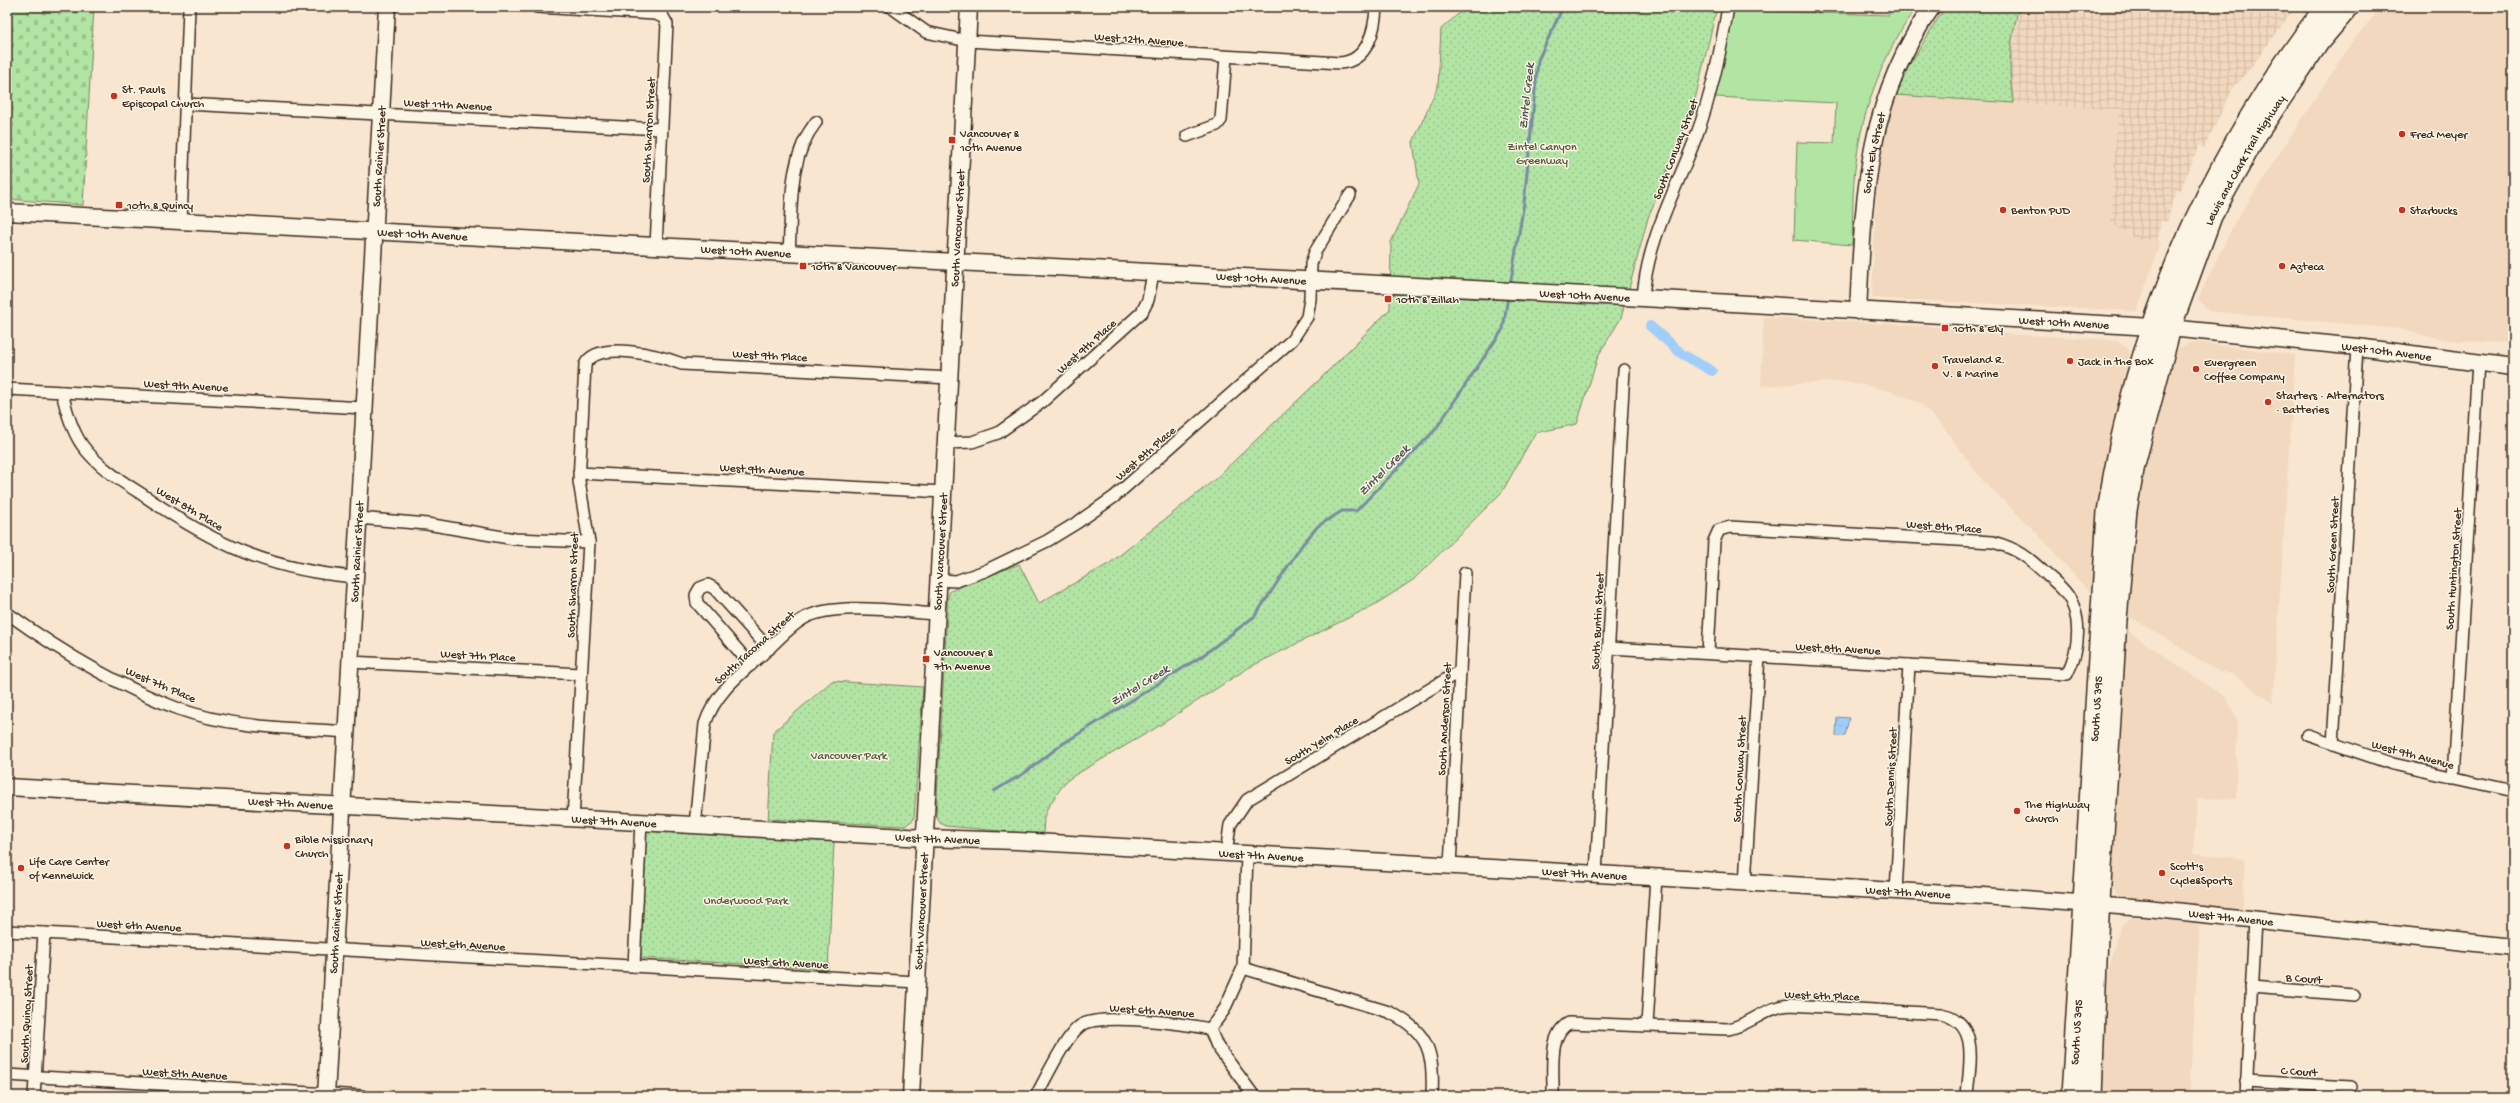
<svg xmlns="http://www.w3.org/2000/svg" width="2520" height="1103" font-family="'Gochi Hand',sans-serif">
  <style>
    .built { fill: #f1d8be }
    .industrial { fill: url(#industrial-grid) }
    .grass { fill: #b2e4a4; stroke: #768761 }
    .cemetery { fill: url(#cemetery-stones); stroke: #768761 }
    .park { fill: url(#park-dots); stroke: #768761 }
    .water { fill: url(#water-ripples); stroke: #788ca3 }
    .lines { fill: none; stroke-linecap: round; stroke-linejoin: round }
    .stream { stroke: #788ca3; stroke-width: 3 }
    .canal { stroke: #a1cdfb; stroke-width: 10 }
    .street-casing { stroke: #3b2a1e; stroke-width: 14 }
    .secondary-casing { stroke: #3b2a1e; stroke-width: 19 }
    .highway-casing { stroke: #3b2a1e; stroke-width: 24 }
    .street { stroke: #fcf5e5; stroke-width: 11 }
    .secondary { stroke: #fcf5e5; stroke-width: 16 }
    .highway { stroke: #fcf5e5; stroke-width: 21 }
    .poi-dot { fill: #c8321e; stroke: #fcf5e5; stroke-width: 1.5 }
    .labels { text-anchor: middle; stroke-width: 3; stroke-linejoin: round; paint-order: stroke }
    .street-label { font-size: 12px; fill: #3b2a1e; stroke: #fcf5e5 }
    .poi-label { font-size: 12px; fill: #3b2a1e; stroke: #fcf5e5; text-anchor: start }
    .park-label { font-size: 12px; fill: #595840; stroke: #fcf5e5 }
    .water-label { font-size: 13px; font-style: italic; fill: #545355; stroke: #fcf5e5 }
  </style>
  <defs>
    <pattern id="industrial-grid" width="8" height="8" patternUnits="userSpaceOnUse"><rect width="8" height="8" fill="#f1d8be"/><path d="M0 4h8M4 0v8" fill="none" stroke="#d0baa3"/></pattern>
    <pattern id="cemetery-stones" width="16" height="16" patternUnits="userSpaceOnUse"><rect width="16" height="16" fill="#b2e4a4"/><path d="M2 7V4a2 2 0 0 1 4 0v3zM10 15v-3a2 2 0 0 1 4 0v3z" fill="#9ac48d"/></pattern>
    <pattern id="park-dots" width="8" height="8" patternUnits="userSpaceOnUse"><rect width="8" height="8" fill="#b2e4a4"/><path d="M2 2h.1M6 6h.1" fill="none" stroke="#9ac48d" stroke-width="1.8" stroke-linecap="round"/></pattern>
    <pattern id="water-ripples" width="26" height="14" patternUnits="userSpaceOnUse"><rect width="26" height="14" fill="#a1cdfb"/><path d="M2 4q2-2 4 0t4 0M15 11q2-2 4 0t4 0" fill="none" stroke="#8cb0d7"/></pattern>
  </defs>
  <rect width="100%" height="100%" fill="#f8e6d0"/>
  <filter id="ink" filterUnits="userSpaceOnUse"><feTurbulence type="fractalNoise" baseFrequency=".025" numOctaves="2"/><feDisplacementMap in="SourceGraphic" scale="8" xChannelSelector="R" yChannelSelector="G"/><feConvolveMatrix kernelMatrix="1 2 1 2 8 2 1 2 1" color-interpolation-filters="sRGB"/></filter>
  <g filter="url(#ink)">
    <g class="built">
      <path d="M2382,7H2513V343L2458,341L2426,336L2401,329L2209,311L2198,299L2235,222L2354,39Z"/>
      <path d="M1896,95L2118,110L2110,223L2133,237V240H2158L2160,244L2137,311L1872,298L1877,167L1883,137Z"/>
      <path d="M1764,317L1957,328L1982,333L2115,340L2128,349L2133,361L2094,597L2036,532L1983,481L1942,425L1920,403L1891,391L1845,381L1761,386Z"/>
      <path d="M2193,342L2295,355L2273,703L2232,674L2218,671L2123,612L2135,495L2172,357L2180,347Z"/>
      <path d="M2122,627L2226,698L2237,717L2236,799L2197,798L2193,853L2246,859L2242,908L2131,899L2119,895L2111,886L2108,873Z"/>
      <path d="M2132,918L2200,923L2189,1096H2099L2105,985L2120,927Z"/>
    </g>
    <path class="industrial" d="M1945,7H2296L2239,83L2235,84L2204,148L2199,145L2180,192L2177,189L2167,222L2161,220L2158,240H2133L2132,236L2110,223L2118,110L1896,95L1907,69Z"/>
    <path class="grass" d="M1890,7H1917C1885,49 1862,110 1856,162C1852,189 1853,218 1852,245L1794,240L1797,142L1834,143L1836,103L1715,97L1734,10L1889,15Z"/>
    <path class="cemetery" d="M7,7H94L83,205L7,199Z"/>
    <g class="park">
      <path d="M1466,7H1717L1693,108L1648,218L1621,318L1598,356L1577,424L1535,433L1502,492L1413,580L1376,604L1248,668L1154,729L1075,775L1065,782L1048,807L1044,817L1043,835L946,826L940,823L936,816L948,596L950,591L1019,564L1039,603L1110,563L1213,481L1317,382L1390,309L1391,242L1419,184L1413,142L1438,86L1441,29Z"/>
      <path d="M1945,7H2019C2010,39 2007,70 2014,103L1896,95L1907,69Z"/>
      <path d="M832,681L923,687L914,819L905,826L769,819L768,822L773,732Z"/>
      <path d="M643,831L834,841L828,971L814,968L638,958Z"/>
    </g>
    <path class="water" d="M1837,717L1849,718L1845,736H1836Z"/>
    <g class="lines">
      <g class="stream">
        <path d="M1510,286L1524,203L1538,60L1563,7"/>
        <path d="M994,791L1026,772L1061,745L1202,656L1255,616L1302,545L1318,526L1342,511H1356L1435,430L1503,329L1508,296"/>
      </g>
      <path class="canal" d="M1650,326L1682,354L1712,371"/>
      <g class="street-casing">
        <g id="street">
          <path d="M537,7L655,14L663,17L667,24L656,246"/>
          <path d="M891,7L926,32L967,41L1340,63C1368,61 1375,30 1376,7"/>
          <path d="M186,104L661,129"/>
          <path d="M1187,136L1217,125L1221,120L1226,57"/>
          <path d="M181,221L189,7"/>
          <path d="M789,253C792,209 787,159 816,122"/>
          <path d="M1643,298C1647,239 1677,189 1697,134C1712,93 1721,50 1728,7"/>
          <path d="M7,389L364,408"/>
          <path d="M62,392C66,410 71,429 82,445C98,467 121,481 143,495C214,544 268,570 355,577"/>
          <path d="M947,443L972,442L998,433L1042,402L1142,312L1148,300L1153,273"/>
          <path d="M579,473L944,492"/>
          <path d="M358,518L427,524L515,539L589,542"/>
          <path d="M940,580L956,581L985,571L1047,541L1078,522L1114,497L1292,340L1307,317L1310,299L1311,264L1315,252L1350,195"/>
          <path d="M7,613C60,651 117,686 179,709C231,728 292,728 346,732"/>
          <path d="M1609,648L2067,674C2080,649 2083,614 2065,592C2060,586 2053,580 2047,575C2028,557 2018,549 1993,542L1730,527L1719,530L1714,541L1708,653"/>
          <path d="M350,662L581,674"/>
          <path d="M751,665L697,603L696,595L700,588L708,585L715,589L769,649"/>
          <path d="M2308,735L2393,764L2513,791"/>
          <path d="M2333,744L2357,347"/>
          <path d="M2453,778L2478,362"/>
          <path d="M573,819L589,542L579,481L585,365C597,339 661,356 682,364L950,378"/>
          <path d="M695,825L705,724C714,696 735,678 757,659C772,647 786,629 803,619C833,601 903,612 938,614"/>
          <path d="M1226,854L1230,825L1247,800L1460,671"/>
          <path d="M1247,855L1243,968L1224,1010L1210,1029L1217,1046L1254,1096"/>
          <path d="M1450,866L1465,573"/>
          <path d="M1596,874L1624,370"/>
          <path d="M1745,883L1759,656"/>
          <path d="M1896,891L1909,665"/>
          <path d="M7,931L917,982"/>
          <path d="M634,966L641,822"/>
          <path d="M1243,968L1389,1012C1430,1032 1434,1054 1432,1096"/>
          <path d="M2251,987L2354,995"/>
          <path d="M1647,1025L1656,877"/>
          <path d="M7,1075L362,1096"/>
          <path d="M2246,1081L2351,1087"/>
          <path d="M34,1096L44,933"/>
          <path d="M1036,1096C1046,1078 1065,1037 1080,1026C1098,1012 1186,1024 1210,1029"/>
          <path d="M1553,1096C1554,1074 1547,1034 1569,1023L1728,1029C1751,1025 1766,1006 1791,1005L1941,1014C1981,1022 1969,1066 1967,1096"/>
          <path d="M2246,1096L2255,919"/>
        </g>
      </g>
      <g class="secondary-casing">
        <g id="secondary">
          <path id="s1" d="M7,212L1643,298L2170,328L2357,347L2513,367"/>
          <path id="s2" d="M1858,311C1864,199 1865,102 1932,7"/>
          <path id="s3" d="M7,787L925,838L1017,841L1983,896L2146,908L2513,947"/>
          <path id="s4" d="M326,1096L387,7"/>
          <path id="s5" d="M911,1096L969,7"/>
        </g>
      </g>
      <g class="highway-casing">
        <g id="highway">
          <path id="s6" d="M2072,1096L2108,512C2137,323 2209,159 2326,7"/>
          <path id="s7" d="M2091,1096L2097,934L2116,619L2126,510L2134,464L2170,328L2211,216L2257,133L2319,41L2348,7"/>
        </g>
      </g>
      <use href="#street" class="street"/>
      <use href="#secondary" class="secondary"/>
      <use href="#highway" class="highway"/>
    </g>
  </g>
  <g class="poi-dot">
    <circle cx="114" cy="96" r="4"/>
    <circle cx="2402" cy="134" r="4"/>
    <rect x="948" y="136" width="8" height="8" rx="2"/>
    <rect x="115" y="201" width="8" height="8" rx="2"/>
    <circle cx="2003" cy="210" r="4"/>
    <circle cx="2402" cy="210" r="4"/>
    <rect x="799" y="262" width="8" height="8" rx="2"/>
    <circle cx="2282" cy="266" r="4"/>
    <rect x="1384" y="295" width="8" height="8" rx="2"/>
    <rect x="1941" y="324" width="8" height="8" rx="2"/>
    <circle cx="2070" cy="361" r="4"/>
    <circle cx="1935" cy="366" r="4"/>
    <circle cx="2196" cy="369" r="4"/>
    <circle cx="2268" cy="402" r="4"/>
    <rect x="922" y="655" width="8" height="8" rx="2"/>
    <circle cx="2017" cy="811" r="4"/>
    <circle cx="287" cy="846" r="4"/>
    <circle cx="21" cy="868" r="4"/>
    <circle cx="2162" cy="873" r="4"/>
  </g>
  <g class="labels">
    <g class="street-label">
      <text transform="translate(1139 39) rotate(4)" y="4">West 12th Avenue</text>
      <text transform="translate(448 104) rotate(3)" y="4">West 11th Avenue</text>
      <text transform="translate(648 130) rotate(-87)" y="4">South Sharron Street</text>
      <text transform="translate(1675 149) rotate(-69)" y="4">South Conway Street</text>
      <text dy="4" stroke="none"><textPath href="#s2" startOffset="159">South Ely Street</textPath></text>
      <text dy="4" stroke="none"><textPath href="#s4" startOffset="941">South Rainier Street</textPath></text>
      <text dy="4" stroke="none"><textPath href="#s7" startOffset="959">Lewis and Clark Trail Highway</textPath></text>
      <text dy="4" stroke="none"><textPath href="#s5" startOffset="869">South Vancouver Street</textPath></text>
      <text dy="4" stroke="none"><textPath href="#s1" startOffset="416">West 10th Avenue</textPath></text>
      <text dy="4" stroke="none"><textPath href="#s1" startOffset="740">West 10th Avenue</textPath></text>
      <text dy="4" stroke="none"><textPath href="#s1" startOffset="1256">West 10th Avenue</textPath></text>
      <text dy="4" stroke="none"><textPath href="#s1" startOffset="1580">West 10th Avenue</textPath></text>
      <text dy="4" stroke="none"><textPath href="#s1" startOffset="2060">West 10th Avenue</textPath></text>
      <text transform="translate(1086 346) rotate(-42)" y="4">West 9th Place</text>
      <text dy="4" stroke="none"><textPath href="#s1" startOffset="2384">West 10th Avenue</textPath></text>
      <text transform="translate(770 355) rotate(3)" y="4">West 9th Place</text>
      <text transform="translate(186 385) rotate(3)" y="4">West 9th Avenue</text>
      <text transform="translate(1145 453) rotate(-41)" y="4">West 8th Place</text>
      <text transform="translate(762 469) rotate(3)" y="4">West 9th Avenue</text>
      <text transform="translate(190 508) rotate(31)" y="4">West 8th Place</text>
      <text transform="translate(1944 526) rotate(4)" y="4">West 8th Place</text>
      <text transform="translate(2332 545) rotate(-87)" y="4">South Green Street</text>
      <text dy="4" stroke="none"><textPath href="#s4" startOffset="545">South Rainier Street</textPath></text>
      <text dy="4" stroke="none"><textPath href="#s5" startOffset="545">South Vancouver Street</textPath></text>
      <text transform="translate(2453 569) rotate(-86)" y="4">South Huntington Street</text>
      <text transform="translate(572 585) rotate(-88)" y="4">South Sharron Street</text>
      <text transform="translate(1597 621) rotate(-87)" y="4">South Buntin Street</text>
      <text transform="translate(754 647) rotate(-42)" y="4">South Tacoma Street</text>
      <text transform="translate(1838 648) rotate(3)" y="4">West 8th Avenue</text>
      <text transform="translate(478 655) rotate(3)" y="4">West 7th Place</text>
      <text transform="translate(161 684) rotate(23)" y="4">West 7th Place</text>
      <text dy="4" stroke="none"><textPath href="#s6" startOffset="388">South US 395</textPath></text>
      <text transform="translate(1444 719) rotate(-87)" y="4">South Anderson Street</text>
      <text transform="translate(1321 740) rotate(-31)" y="4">South Yelm Place</text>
      <text transform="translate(2413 754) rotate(15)" y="4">West 9th Avenue</text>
      <text transform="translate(1739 769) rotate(-87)" y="4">South Conway Street</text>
      <text transform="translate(1890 777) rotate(-87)" y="4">South Dennis Street</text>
      <text dy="4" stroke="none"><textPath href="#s3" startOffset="284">West 7th Avenue</textPath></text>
      <text dy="4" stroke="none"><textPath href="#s3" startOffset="608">West 7th Avenue</textPath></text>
      <text dy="4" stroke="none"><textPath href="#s3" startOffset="932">West 7th Avenue</textPath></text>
      <text dy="4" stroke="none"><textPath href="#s3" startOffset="1256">West 7th Avenue</textPath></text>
      <text dy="4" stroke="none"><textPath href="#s3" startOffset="1580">West 7th Avenue</textPath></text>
      <text dy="4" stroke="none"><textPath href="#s3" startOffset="1904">West 7th Avenue</textPath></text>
      <text dy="4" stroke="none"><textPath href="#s5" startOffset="185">South Vancouver Street</textPath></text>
      <text dy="4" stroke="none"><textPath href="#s3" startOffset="2228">West 7th Avenue</textPath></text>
      <text dy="4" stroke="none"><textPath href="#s4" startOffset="173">South Rainier Street</textPath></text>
      <text transform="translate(139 925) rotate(3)" y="4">West 6th Avenue</text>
      <text transform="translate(463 944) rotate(3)" y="4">West 6th Avenue</text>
      <text transform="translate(786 962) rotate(3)" y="4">West 6th Avenue</text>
      <text transform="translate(2304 978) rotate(4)" y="4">B Court</text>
      <text transform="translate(1822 995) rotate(2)" y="4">West 6th Place</text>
      <text transform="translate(1152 1010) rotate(4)" y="4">West 6th Avenue</text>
      <text transform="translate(26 1014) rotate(-87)" y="4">South Quincy Street</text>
      <text dy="4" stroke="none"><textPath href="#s6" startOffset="64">South US 395</textPath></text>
      <text transform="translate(2299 1071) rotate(3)" y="4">C Court</text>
      <text transform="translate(185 1073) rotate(3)" y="4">West 5th Avenue</text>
    </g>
    <g class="poi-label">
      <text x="122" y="93">St. Pauls<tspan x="122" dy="14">Episcopal Church</tspan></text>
      <text x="960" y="137">Vancouver &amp;<tspan x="960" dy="14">10th Avenue</tspan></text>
      <text x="2410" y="138">Fred Meyer</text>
      <text x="127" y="209">10th &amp; Quincy</text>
      <text x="2011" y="214">Benton PUD</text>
      <text x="2410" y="214">Starbucks</text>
      <text x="811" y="270">10th &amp; Vancouver</text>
      <text x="2290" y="270">Azteca</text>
      <text x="1396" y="303">10th &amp; Zillah</text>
      <text x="1953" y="332">10th &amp; Ely</text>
      <text x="1943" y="363">Traveland R.<tspan x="1943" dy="14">V. &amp; Marine</tspan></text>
      <text x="2078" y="365">Jack in the Box</text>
      <text x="2204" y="366">Evergreen<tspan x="2204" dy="14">Coffee Company</tspan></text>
      <text x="2276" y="399">Starters · Alternators<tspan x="2276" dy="14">· Batteries</tspan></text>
      <text x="934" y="656">Vancouver &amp;<tspan x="934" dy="14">7th Avenue</tspan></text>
      <text x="2025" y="808">The Highway<tspan x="2025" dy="14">Church</tspan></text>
      <text x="295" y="843">Bible Missionary<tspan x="295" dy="14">Church</tspan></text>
      <text x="29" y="865">Life Care Center<tspan x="29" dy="14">of Kennewick</tspan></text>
      <text x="2170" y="870">Scott's<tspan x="2170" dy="14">Cycle&amp;Sports</tspan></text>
    </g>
    <g class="park-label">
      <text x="1542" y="150">Zintel Canyon<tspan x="1542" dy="14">Greenway</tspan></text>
      <text x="849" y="759">Vancouver Park</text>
      <text x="746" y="904">Underwood Park</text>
    </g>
    <g class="water-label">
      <text transform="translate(1525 96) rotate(-84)" y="5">Zintel Creek</text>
      <text transform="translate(1383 469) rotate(-45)" y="5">Zintel Creek</text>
      <text transform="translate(1139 684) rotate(-32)" y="5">Zintel Creek</text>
    </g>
  </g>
  <rect width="2520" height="1103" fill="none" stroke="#fcf5e5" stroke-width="24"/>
  <rect x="12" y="12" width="2496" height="1079" fill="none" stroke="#3b2a1e" stroke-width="1.5" filter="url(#ink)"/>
</svg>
